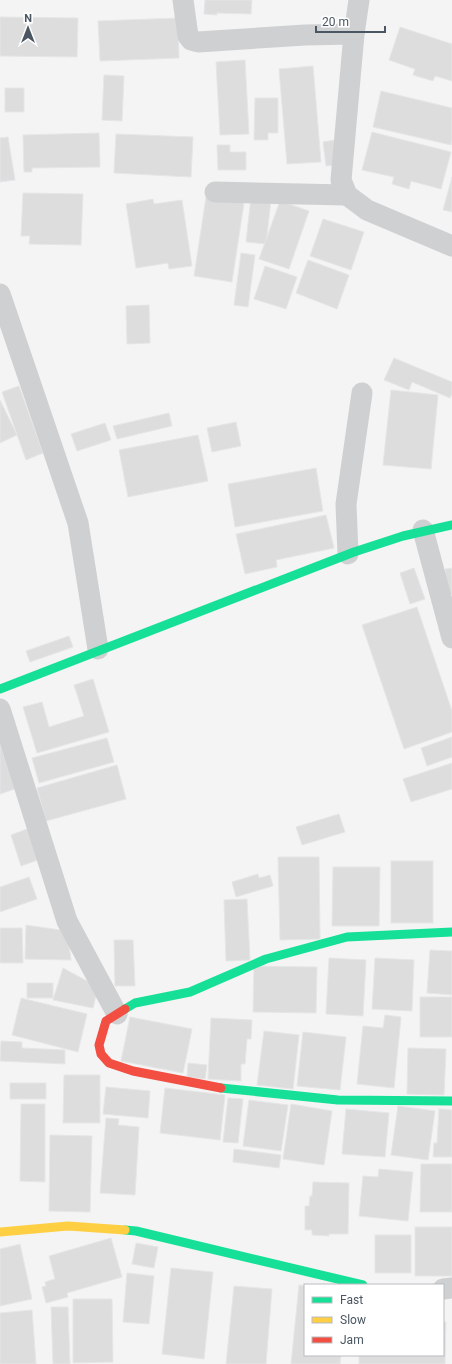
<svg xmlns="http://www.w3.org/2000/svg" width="452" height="1364" font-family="Roboto,sans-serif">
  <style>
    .building { fill: #ddddde; stroke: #e5e6e7 }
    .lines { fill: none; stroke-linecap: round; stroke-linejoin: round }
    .street { stroke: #ced0d2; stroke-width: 21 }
    .fast { stroke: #16e098; stroke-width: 9 }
    .slow { stroke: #ffcf43; stroke-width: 9 }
    .jam { stroke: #f24e42; stroke-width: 9 }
  </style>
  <rect width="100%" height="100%" fill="#f4f4f4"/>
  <g class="building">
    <path d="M205,0H252L251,14L217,13V15L204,14Z"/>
    <path d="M0,17L78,18L77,57L0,56Z"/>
    <path d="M178,18L179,58L100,61L98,21Z"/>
    <path d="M400,27L452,44V81L435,76L433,81L413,75L415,69L389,60Z"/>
    <path d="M245,60L249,134L220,135L216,62Z"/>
    <path d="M313,66L321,162L287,164L279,69Z"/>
    <path d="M104,75L124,76L122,121L102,120Z"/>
    <rect x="5" y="88" width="19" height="24"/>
    <path d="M381,91L452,108V139L451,145L373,127Z"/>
    <path d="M255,98H278V133H268V140H254Z"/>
    <path d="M372,132L451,152L441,189L411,181L409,189L392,184L394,177L362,170Z"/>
    <path d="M99,133L100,167L32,168V172H24L23,135Z"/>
    <path d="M116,134L193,137L191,177L114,173Z"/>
    <path d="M8,137L15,180L0,182V138Z"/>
    <path d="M335,140L337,165L326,166L323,142Z"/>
    <path d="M217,145H230V152H246V170H218Z"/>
    <path d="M452,177V212L443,210Z"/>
    <path d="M23,193L83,194L81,245L29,244L30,236H21Z"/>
    <path d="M206,197L244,203L232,282L194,276Z"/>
    <path d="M251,197L271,200L266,244L246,242Z"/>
    <path d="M153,199L154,204L182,200L192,266L169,269L168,263L136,268L126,204Z"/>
    <path d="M280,201L309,211L289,269L259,259Z"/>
    <path d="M323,219L364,232L351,270L310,256Z"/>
    <path d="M241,253L255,255L248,307L234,305Z"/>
    <path d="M308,260L349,275L337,309L296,293Z"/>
    <path d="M265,266L297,277L286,309L254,299Z"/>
    <path d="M149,305L150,343L127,344L126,306Z"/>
    <path d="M394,358L452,382V394L450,398L412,382L409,390L384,380Z"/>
    <path d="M19,386L43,453L26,460L2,392Z"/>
    <path d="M391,390L438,395L431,469L383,465Z"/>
    <path d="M0,400L17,435L0,443Z"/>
    <path d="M169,413L172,426L117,439L113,426Z"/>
    <path d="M236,422L241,446L212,452L207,428Z"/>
    <path d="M105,423L111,440L77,451L71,434Z"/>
    <path d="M198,435L208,481L128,497L119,450Z"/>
    <path d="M316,468L323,511L235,527L228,484Z"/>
    <path d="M326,515L334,548L276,560L277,567L245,574L236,534Z"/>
    <path d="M414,568L425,599L410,604L400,573Z"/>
    <path d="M452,568V594L448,595L445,569Z"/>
    <path d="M417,607L452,711V732L404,749L362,625Z"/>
    <path d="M69,636L73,647L30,662L26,651Z"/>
    <path d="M93,679L109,732L37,753L23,707L42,702L49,727L84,716L74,685Z"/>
    <path d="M452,737V757L427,766L421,748Z"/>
    <path d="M107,738L114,762L39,783L32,758Z"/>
    <path d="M0,744L15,789L0,794Z"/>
    <path d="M452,763V789L411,802L403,779Z"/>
    <path d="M117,765L126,799L46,821L37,788Z"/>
    <path d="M339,814L345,832L302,845L296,827Z"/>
    <path d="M35,826L46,857L21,866L11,835Z"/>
    <path d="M278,857H319L320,939L280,940Z"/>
    <rect x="391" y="861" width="42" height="62"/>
    <path d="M333,867H380L379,926H332Z"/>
    <path d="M258,874L259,878L270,875L273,886L236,897L232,882Z"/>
    <path d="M29,877L37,899L0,912V887Z"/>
    <path d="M247,899L250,960L226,961L224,900Z"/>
    <path d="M26,925L67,931L71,960L25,959Z"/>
    <path d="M0,928H22L23,963H0Z"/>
    <path d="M114,940H133L135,986H115Z"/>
    <path d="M430,950L452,951V995L427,993Z"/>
    <path d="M329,958L366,960L363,1016L326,1014Z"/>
    <path d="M375,958L414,960L412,1011L372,1009Z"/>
    <path d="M254,966L317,967L316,1013L253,1012Z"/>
    <path d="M63,968L98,987L93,1008L53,1000Z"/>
    <rect x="27" y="983" width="26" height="15"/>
    <rect x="420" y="997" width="32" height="40"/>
    <path d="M21,998L87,1014L78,1052L12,1035Z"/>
    <path d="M385,1015L401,1017L394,1088L357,1084L363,1026L383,1028Z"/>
    <path d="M130,1017L192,1029L183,1073L121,1061Z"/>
    <path d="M211,1018L252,1020L251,1039H247L245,1064H241V1081L208,1079Z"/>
    <path d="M264,1031L299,1035L293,1089L257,1085Z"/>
    <path d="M303,1032L346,1037L340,1090L297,1086Z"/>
    <path d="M1,1041L22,1042V1048L65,1050V1064L0,1061Z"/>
    <path d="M408,1048L446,1049L444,1095L407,1094Z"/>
    <path d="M188,1063L207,1065L205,1079L187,1077Z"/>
    <path d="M64,1075H100V1123H63Z"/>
    <rect x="10" y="1083" width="36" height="16"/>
    <path d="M106,1087L150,1091L148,1118L103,1114Z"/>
    <path d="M165,1088L225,1095L220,1140L160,1133Z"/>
    <path d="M228,1098L243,1099L238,1143L223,1142Z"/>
    <path d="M249,1100L288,1105L281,1151L243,1146Z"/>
    <path d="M21,1104H45V1182L20,1181Z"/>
    <path d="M291,1104L332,1111L324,1165L283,1159Z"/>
    <path d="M398,1106L435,1111L428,1160L391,1155Z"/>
    <path d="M346,1109L389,1113L385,1157L342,1154Z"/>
    <path d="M439,1109L452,1110V1157H433L434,1143H437Z"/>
    <path d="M106,1118L119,1119L118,1125L139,1127L135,1195L100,1193Z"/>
    <path d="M50,1135L92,1136L90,1212L49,1211Z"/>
    <path d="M234,1149L281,1155L279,1168L233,1162Z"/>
    <path d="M421,1164H452V1212H420Z"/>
    <path d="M379,1169L413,1172L408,1221L359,1216L363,1176L378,1177Z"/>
    <path d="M313,1182L349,1183L348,1234H329V1236L312,1235V1230H305V1206H309L310,1196H312Z"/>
    <rect x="415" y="1227" width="37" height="49"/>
    <rect x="375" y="1235" width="36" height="38"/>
    <path d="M111,1238L122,1277L67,1293L68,1297L46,1303L42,1287L46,1286L45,1282L55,1279L49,1256Z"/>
    <path d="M136,1243L158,1247L154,1268L132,1264Z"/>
    <path d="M20,1244L32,1299L0,1306V1249Z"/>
    <path d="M171,1268L213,1272L204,1359L162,1354Z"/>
    <path d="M127,1273L154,1276L149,1324L123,1322Z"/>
    <path d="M299,1285L305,1286V1355H341L340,1364H291Z"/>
    <path d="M234,1286L272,1289L266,1364H226Z"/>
    <path d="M73,1299H112L113,1362L73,1363Z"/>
    <path d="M51,1307H68L70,1364H53Z"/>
    <path d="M32,1310L36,1364H0V1313Z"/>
    <path d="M443,1322H446L445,1364H359V1355H443Z"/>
  </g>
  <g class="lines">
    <g class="street">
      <path d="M183,0L188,36L191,40L198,42L305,35L354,34"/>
      <path d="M359,0L354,34L341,180L347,195L367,210L452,246"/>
      <path d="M215,192L347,195"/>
      <path d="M0,294L78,523L98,649"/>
      <path d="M423,530L452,638"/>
      <path d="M348,554L346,504L362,393"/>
      <path d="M0,709L67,921L117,1014"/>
      <path d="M443,1289L452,1288"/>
    </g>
    <g class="fast">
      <path d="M0,689L354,552L403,536L452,525"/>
      <path d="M125,1009L135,1003L190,992L266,959L347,937L452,932"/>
      <path d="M221,1088L338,1100L452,1101"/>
      <path d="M125,1230L136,1231L363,1285"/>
    </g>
    <path class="slow" d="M0,1232L68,1226L125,1230"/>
    <path class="jam" d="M125,1009L106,1021L99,1045L101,1054L109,1063L133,1071L221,1088"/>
  </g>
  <rect x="304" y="1284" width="140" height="72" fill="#ffffff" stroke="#b7bbc0"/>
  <rect x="312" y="1297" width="20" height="6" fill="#16e098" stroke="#b7bbc0"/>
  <text x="340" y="1304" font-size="12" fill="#4a5661">Fast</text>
  <rect x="312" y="1317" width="20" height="6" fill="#ffcf43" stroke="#b7bbc0"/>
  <text x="340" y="1324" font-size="12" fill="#4a5661">Slow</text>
  <rect x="312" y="1337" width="20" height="6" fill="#f24e42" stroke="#b7bbc0"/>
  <text x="340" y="1344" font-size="12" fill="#4a5661">Jam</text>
  <g transform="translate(28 28)" stroke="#ffffff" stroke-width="3" paint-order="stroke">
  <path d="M0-3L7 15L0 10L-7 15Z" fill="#4a5661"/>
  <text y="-6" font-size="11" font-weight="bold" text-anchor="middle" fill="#4a5661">N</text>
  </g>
  <path d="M316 26v6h69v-6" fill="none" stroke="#4a5661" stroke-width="2"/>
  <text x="322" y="26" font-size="12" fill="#4a5661" stroke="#ffffff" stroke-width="3" paint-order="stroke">20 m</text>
</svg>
